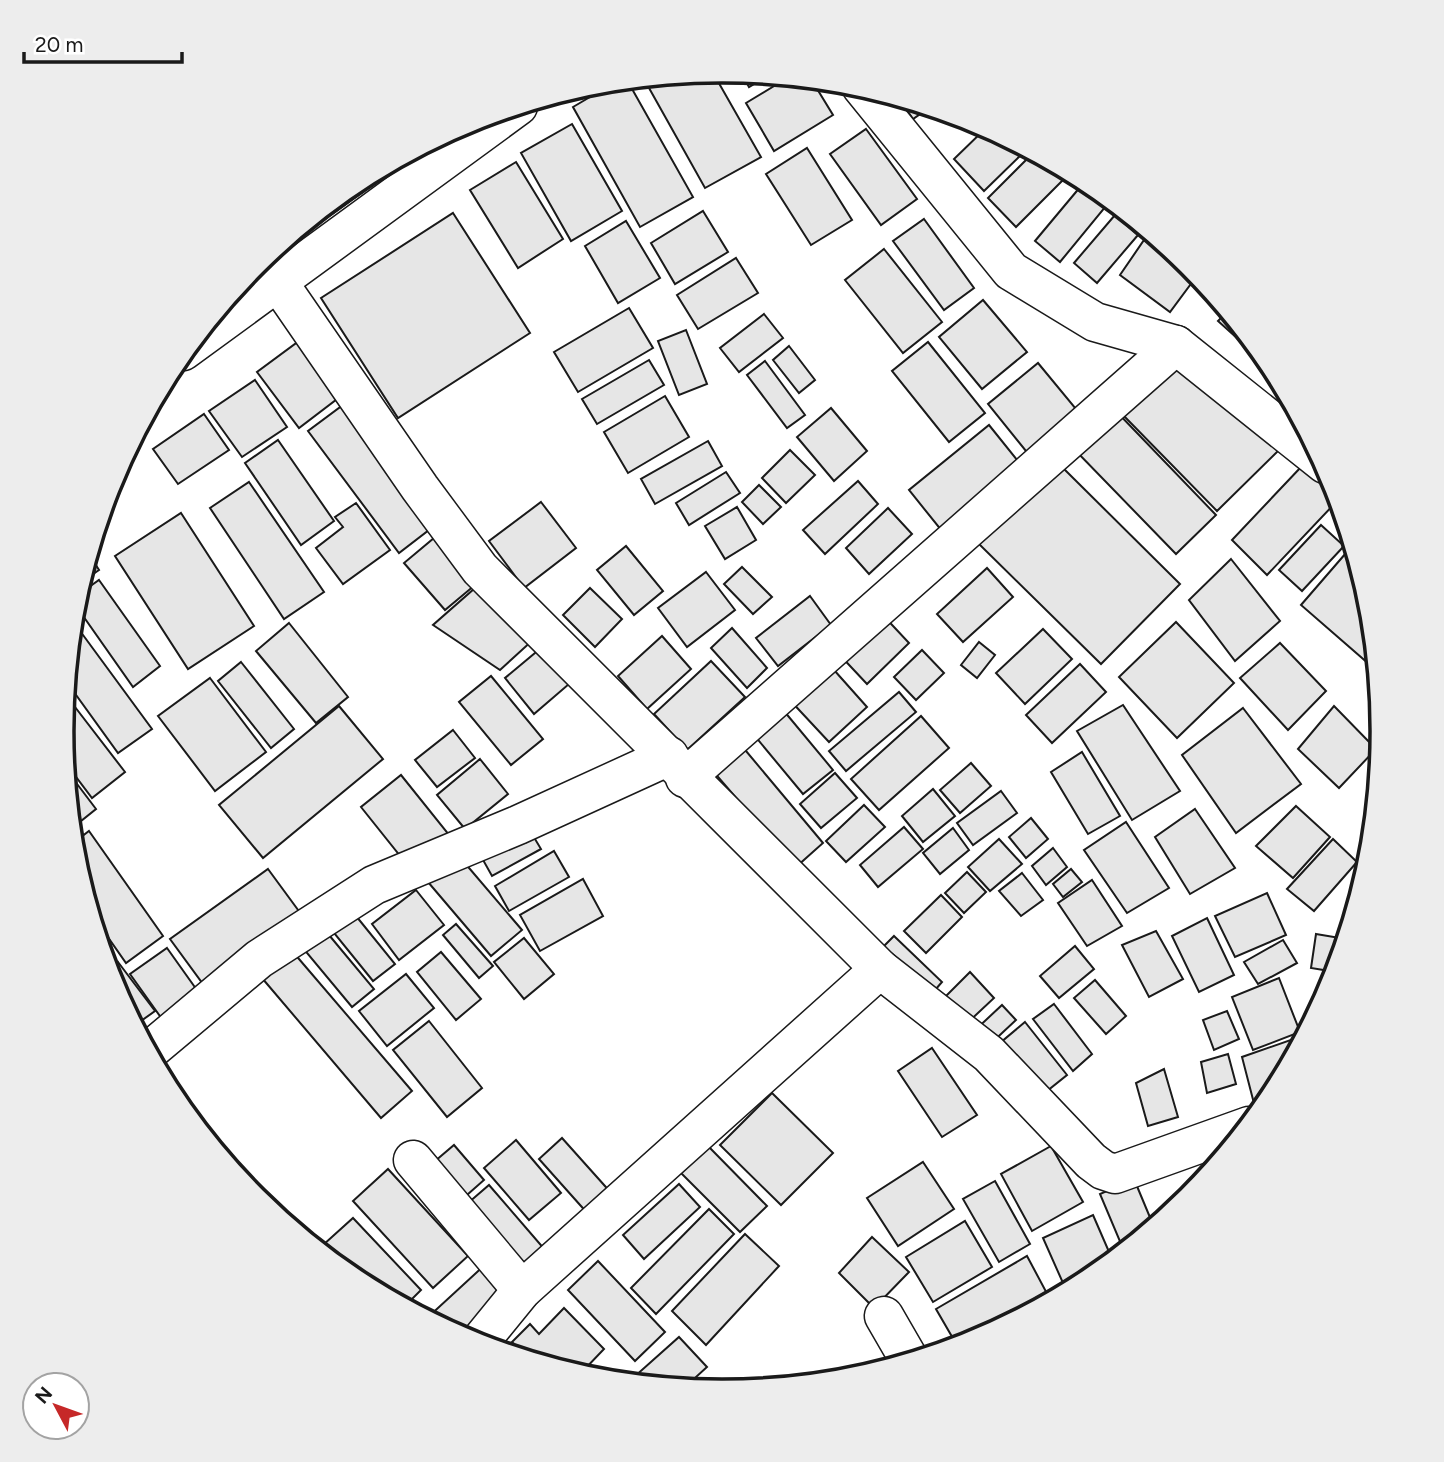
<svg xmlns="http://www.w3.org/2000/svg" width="1444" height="1462" font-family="Figtree,sans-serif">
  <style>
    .building { fill: #e6e6e6; stroke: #1a1a1a; stroke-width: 2 }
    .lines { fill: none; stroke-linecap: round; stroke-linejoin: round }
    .minor-casing { stroke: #1a1a1a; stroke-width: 41 }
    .primary-casing { stroke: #1a1a1a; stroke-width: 41 }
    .minor { stroke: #fff; stroke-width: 38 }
    .primary { stroke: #fff; stroke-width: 38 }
    .rim { fill: none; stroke: #1a1a1a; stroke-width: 3.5 }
  </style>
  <rect width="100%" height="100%" fill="#fff"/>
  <g class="building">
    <path d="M712,71L761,157L705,188L644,79Z"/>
    <path d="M741,72L769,75L749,87Z"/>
    <path d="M789,77L811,79L833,115L774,151L746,103Z"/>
    <path d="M619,80H627L693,197L640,227L573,107Z"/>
    <path d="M898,97L930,107L913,119Z"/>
    <path d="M572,124L622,211L571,241L521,153Z"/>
    <path d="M987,127L1027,149L984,191L954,159Z"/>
    <path d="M866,129L917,199L881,225L830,154Z"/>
    <path d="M807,148L852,220L811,245L766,174Z"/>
    <path d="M1034,152L1071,172L1016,227L988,198Z"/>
    <path d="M516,162L563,239L518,268L470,190Z"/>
    <path d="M1086,180L1111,200L1060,262L1035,241Z"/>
    <path d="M355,182L363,192L282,250L278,245Z"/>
    <path d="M703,211L728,252L675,284L651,243Z"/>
    <path d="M453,213L530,333L398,418L321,298Z"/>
    <path d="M1115,215L1138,235L1097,283L1074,263Z"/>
    <path d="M924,219L974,288L944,310L893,241Z"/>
    <path d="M626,221L660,278L618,303L585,246Z"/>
    <path d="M1144,240L1196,277L1170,312L1120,275Z"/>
    <path d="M884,249L942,322L903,353L845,280Z"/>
    <path d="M736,258L758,293L698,329L677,295Z"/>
    <path d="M983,300L1027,352L982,389L939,337Z"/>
    <path d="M629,308L653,348L578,392L554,352Z"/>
    <path d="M1228,311L1272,364L1278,375L1218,321Z"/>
    <path d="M764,314L783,338L739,372L720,348Z"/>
    <path d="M686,330L707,384L679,395L658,341Z"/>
    <path d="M299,341L341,396L299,428L257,372Z"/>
    <path d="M928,342L985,413L949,442L892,371Z"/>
    <path d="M789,346L815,380L799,393L773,360Z"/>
    <path d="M1184,354L1278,451L1217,511L1122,414Z"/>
    <path d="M649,360L664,385L597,424L582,399Z"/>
    <path d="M765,361L805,415L787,428L747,375Z"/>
    <path d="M1038,363L1081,415L1030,456L988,404Z"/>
    <path d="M255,380L287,427L242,457L209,411Z"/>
    <path d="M665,396L689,437L628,473L604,432Z"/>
    <path d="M347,402L438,523L399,553L308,431Z"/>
    <path d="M831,408L867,451L834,481L797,437Z"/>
    <path d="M1114,409L1216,515L1176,554L1073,448Z"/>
    <path d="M204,414L229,450L178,484L153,449Z"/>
    <path d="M989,425L1026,471L946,536L909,490Z"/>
    <path d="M278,440L334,521L301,545L245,463Z"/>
    <path d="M708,441L722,466L655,504L641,479Z"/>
    <path d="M790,450L815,475L786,503L762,478Z"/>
    <path d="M1059,464L1180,584L1101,664L979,544Z"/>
    <path d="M1302,466L1338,500L1267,575L1232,540Z"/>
    <path d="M726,472L740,493L689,525L676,503Z"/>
    <path d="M858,481L878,504L825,554L803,530Z"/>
    <path d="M249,482L324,592L284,619L210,508Z"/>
    <path d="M759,485L781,507L763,524L742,502Z"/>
    <path d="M541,502L576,548L524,588L489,541Z"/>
    <path d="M356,503L390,550L343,584L316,548L343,527L335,517Z"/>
    <path d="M737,507L756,540L725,559L705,526Z"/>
    <path d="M888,508L912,534L869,574L846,548Z"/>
    <path d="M181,513L254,626L188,669L115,556Z"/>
    <path d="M1321,525L1344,546L1302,591L1279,570Z"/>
    <path d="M440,533L481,580L445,610L404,563Z"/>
    <path d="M626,546L663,591L634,615L597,570Z"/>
    <path d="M1346,553L1359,564L1370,602L1377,671L1301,605Z"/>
    <path d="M89,554L99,570L80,583Z"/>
    <path d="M1231,559L1280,621L1235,661L1189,600Z"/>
    <path d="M742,567L772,597L753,614L724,584Z"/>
    <path d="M987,568L1013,597L963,642L937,614Z"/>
    <path d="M706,572L735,610L687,647L658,608Z"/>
    <path d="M99,580L160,666L133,687L74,603L75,597Z"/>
    <path d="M483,581L534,639L500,670L433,625Z"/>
    <path d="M590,588L622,619L595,647L563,615Z"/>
    <path d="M810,596L831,625L778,666L756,638Z"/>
    <path d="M879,611L909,643L867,684L836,651Z"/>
    <path d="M72,620L152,729L118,753L66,681Z"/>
    <path d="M1176,622L1234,683L1177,738L1119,677Z"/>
    <path d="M289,623L348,697L316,723L256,651Z"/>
    <path d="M732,628L767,668L747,688L711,648Z"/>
    <path d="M1043,629L1072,659L1025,704L996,673Z"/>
    <path d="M662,636L691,669L647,709L618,676Z"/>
    <path d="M979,642L995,655L977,678L961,665Z"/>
    <path d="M547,643L576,678L534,714L505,678Z"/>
    <path d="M1280,643L1326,691L1288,730L1240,678Z"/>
    <path d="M922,650L944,673L916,700L894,677Z"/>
    <path d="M711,661L745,697L687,750L654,714Z"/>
    <path d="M826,661L867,707L829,742L787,697Z"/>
    <path d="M241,662L294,729L271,748L218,681Z"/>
    <path d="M1080,664L1106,692L1052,743L1026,715Z"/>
    <path d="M491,676L543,739L511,765L459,702Z"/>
    <path d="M210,678L266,752L215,791L158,716Z"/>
    <path d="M899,692L916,712L846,771L829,751Z"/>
    <path d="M65,694L125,772L92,798L64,761L61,731Z"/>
    <path d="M779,705L833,770L803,794L749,729Z"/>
    <path d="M1123,705L1180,791L1132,820L1077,731Z"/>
    <path d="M339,706L383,759L263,858L219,805Z"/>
    <path d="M1334,706L1376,749L1339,788L1298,749Z"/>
    <path d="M1243,708L1301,784L1236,833L1182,755Z"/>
    <path d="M921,716L949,748L879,810L851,779Z"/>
    <path d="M453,730L475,758L437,787L415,760Z"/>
    <path d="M741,745L823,843L796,867L712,770Z"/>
    <path d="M1082,752L1120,816L1088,834L1051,772Z"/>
    <path d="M480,759L508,794L465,829L437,795Z"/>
    <path d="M971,763L991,786L960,813L940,790Z"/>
    <path d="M65,768L96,809L71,829Z"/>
    <path d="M835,773L857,798L821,828L800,804Z"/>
    <path d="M401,775L450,836L401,857L361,807Z"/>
    <path d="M933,789L955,816L923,842L902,816Z"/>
    <path d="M1001,791L1017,813L973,845L957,823Z"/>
    <path d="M864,805L885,827L846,862L826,841Z"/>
    <path d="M1296,806L1330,837L1293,878L1256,846Z"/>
    <path d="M1195,809L1235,868L1190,894L1155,837Z"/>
    <path d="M1031,818L1048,839L1026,858L1009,837Z"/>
    <path d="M1126,822L1169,888L1127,913L1084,850Z"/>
    <path d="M526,824L541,849L492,876L478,851Z"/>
    <path d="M904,827L923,849L878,887L860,865Z"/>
    <path d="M953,828L969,850L940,874L923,853Z"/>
    <path d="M89,831L163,936L126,963L89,910L74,860L72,844Z"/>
    <path d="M999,839L1022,864L990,891L968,867Z"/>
    <path d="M1333,839L1357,862L1314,911L1287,889Z"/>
    <path d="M1053,848L1067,867L1046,885L1032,866Z"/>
    <path d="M554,851L569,877L509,911L495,886Z"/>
    <path d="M458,855L522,930L491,956L428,882Z"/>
    <path d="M268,869L301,914L203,984L170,939Z"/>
    <path d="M1071,869L1082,882L1063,897L1053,884Z"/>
    <path d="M967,872L986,892L964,913L945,893Z"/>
    <path d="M1022,873L1043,900L1021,916L999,891Z"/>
    <path d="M583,879L603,916L540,951L520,915Z"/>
    <path d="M1092,880L1122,926L1087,946L1058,903Z"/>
    <path d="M416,890L444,925L399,960L372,924Z"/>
    <path d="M1267,893L1286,935L1235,957L1215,916Z"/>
    <path d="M941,895L962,917L926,953L904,931Z"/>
    <path d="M352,911L395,964L373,981L330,928Z"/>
    <path d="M1207,918L1234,975L1199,992L1172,936Z"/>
    <path d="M456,924L493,966L479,978L443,935Z"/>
    <path d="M324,929L374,989L352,1007L302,947Z"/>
    <path d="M1156,931L1183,979L1149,997L1122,945Z"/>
    <path d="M1316,934L1346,939L1336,972L1311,968Z"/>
    <path d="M894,936L942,982L929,997L879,951Z"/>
    <path d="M524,938L554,974L524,999L494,962Z"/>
    <path d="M1283,940L1297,963L1258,984L1244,962Z"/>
    <path d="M1075,946L1094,969L1059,998L1040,976Z"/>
    <path d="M167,948L199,993L162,1019L130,974Z"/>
    <path d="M293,952L412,1091L381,1118L262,978Z"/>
    <path d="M441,952L481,999L456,1020L417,972Z"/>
    <path d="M118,962L155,1011L134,1026L107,970Z"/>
    <path d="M970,972L994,998L963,1027L940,1002Z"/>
    <path d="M406,974L434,1008L387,1046L359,1011Z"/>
    <path d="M1279,978L1300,1032L1253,1050L1232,997Z"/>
    <path d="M1095,980L1126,1016L1106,1034L1074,998Z"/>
    <path d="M1054,1004L1092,1054L1073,1071L1033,1019Z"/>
    <path d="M1002,1005L1016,1020L986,1048L972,1033Z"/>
    <path d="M1227,1011L1239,1039L1214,1050L1203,1020Z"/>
    <path d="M429,1021L482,1088L447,1117L393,1050Z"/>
    <path d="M1025,1022L1067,1075L1042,1095L1000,1043Z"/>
    <path d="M1305,1035L1271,1098L1257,1115L1242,1057Z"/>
    <path d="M932,1048L977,1115L942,1137L898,1071Z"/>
    <path d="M1228,1054L1236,1084L1207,1093L1201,1062Z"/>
    <path d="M1164,1069L1178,1117L1148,1126L1136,1083Z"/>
    <path d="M772,1093L833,1153L781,1205L720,1145Z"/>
    <path d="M562,1138L613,1195L589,1215L539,1159Z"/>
    <path d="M516,1140L561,1193L529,1220L484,1168Z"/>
    <path d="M454,1145L484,1180L459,1202L428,1167Z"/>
    <path d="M708,1146L767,1206L740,1232L681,1173Z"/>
    <path d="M1051,1146L1083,1202L1032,1231L1001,1174Z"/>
    <path d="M923,1162L954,1209L898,1246L867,1198Z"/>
    <path d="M388,1169L468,1256L433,1288L353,1201Z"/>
    <path d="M1134,1179L1154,1227L1124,1251L1100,1194Z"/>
    <path d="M995,1181L1030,1244L999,1262L963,1199Z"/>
    <path d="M679,1184L700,1207L644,1259L623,1235Z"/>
    <path d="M489,1185L552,1258L531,1276L468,1203Z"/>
    <path d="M709,1209L734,1234L656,1314L631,1288Z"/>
    <path d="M1093,1215L1113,1261L1089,1281L1067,1292L1043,1238Z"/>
    <path d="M353,1218L421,1290L404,1307L359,1283L323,1245Z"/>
    <path d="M965,1221L992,1267L933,1302L906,1257Z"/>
    <path d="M745,1234L779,1266L706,1345L672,1311Z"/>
    <path d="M872,1237L909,1272L874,1308L839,1273Z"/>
    <path d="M1027,1256L1051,1301L974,1342L958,1347L936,1309Z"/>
    <path d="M598,1261L665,1332L635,1361L568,1290Z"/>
    <path d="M488,1262L511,1290L469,1341L426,1319Z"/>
    <path d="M564,1308L604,1349L581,1373L585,1377L530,1360L512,1342L530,1324L539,1334Z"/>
    <path d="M679,1337L707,1367L684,1388L640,1384L634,1377Z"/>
    <path d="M511,1343L524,1358L502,1351Z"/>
    <path d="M873,1363L877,1371L839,1380Z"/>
  </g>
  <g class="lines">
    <g class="minor-casing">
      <g id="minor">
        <path d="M861,86L1011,271L1095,322L1176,345L1325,464"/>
        <path d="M278,282L420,488L480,569L880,969L989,1054L1091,1161L1103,1170L1115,1174L1249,1126"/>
        <path d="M685,778L1176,345"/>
        <path d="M148,1052L259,959L374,885L518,825L669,756"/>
        <path d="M413,1160L522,1290"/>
        <path d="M884,1316L910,1361"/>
        <path d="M478,1344L522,1290L880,969"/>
      </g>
    </g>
    <g class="primary-casing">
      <path id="primary" d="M183,351L518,106"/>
    </g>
    <use href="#minor" class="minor"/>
    <use href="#primary" class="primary"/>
  </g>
  <path d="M0 0H1444V1462H0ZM74 731a648 648 0 1 1 1296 0a648 648 0 1 1-1296 0Z" fill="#ededed" fill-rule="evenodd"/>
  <path class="rim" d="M74 731a648 648 0 1 1 1296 0a648 648 0 1 1-1296 0Z"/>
  <g transform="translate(56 1406) rotate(311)"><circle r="33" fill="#ffffff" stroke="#a3a3a3" stroke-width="2"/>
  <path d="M0-5L12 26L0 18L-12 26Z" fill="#c62828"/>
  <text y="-10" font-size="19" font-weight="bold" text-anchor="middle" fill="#1a1a1a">N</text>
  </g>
  <path d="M24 52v10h158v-10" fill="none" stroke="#1a1a1a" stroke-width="3.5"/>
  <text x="35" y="52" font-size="21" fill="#1a1a1a" stroke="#ffffff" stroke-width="5" paint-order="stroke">20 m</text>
</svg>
